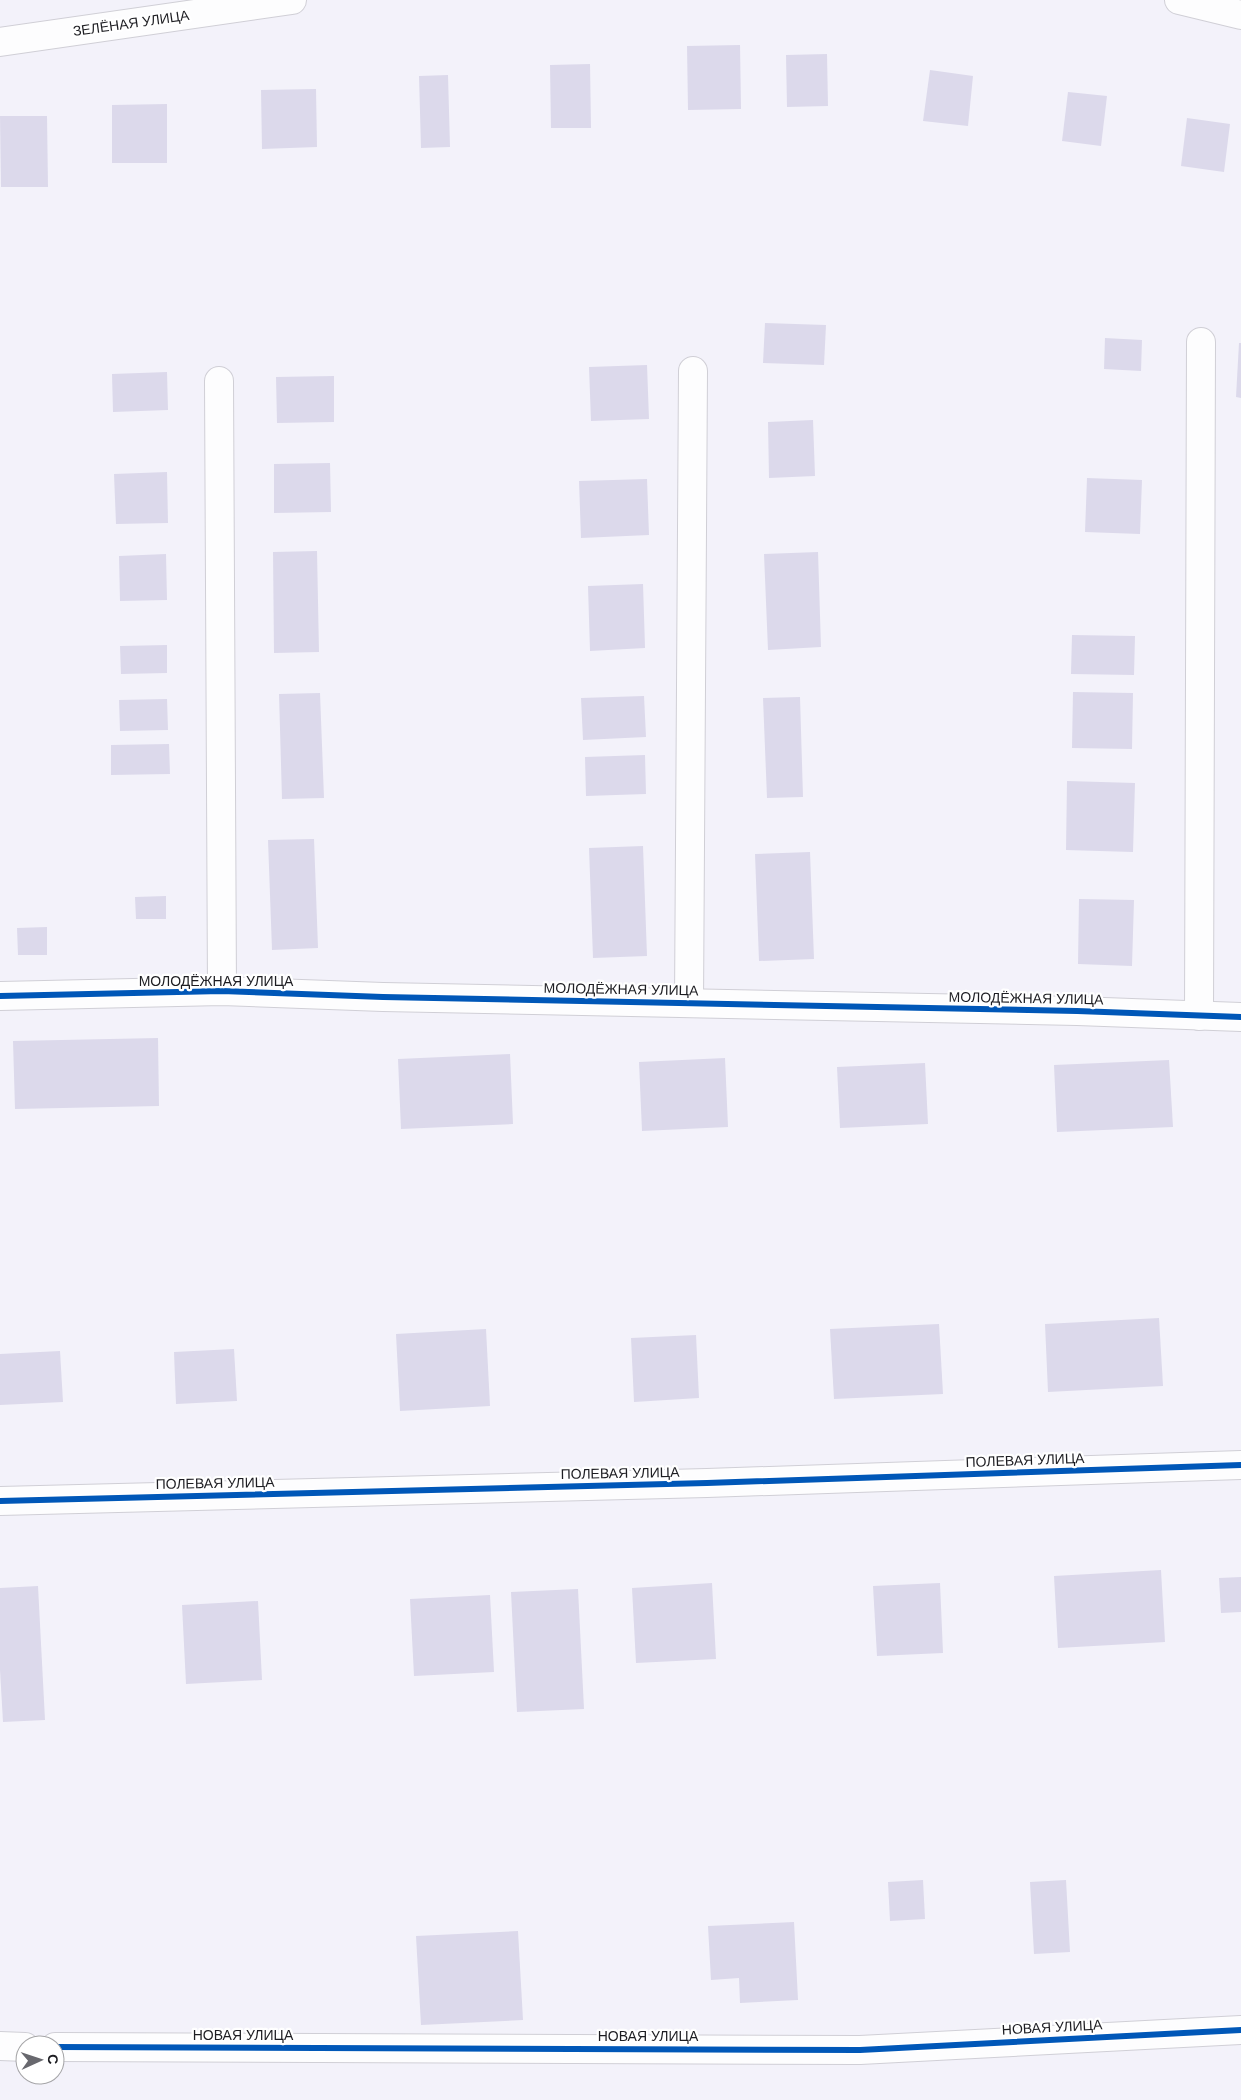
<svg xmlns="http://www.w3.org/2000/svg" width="1241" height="2100" font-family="Arial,sans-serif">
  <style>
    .building { fill: #dcd9eb }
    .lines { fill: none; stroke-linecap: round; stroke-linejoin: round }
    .minor-casing { stroke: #d0cfd6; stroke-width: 30 }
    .minor { stroke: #fdfdfe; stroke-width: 28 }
    .cycleway-casing { stroke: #fff; stroke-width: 9 }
    .cycleway { stroke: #0057b8; stroke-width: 6 }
    .labels { text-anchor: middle; stroke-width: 4.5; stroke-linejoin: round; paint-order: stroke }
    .street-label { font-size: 14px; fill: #1d1d22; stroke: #fff }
  </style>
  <rect width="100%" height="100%" fill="#f3f2fa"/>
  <g class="building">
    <path d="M740,45L741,109L688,110L687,46Z"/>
    <path d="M827,54L828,106L787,107L786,55Z"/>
    <path d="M590,64L591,128H551L550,65Z"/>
    <path d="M930,70L973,76L968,126L923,121Z"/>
    <path d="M448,75L450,147L421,148L419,76Z"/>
    <path d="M316,89L317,147L262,149L261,90Z"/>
    <path d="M1068,92L1107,96L1101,146L1062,141Z"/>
    <path d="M167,104V163H112V105Z"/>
    <path d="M0,116H47L48,187H1Z"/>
    <path d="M1187,118L1230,124L1224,172L1181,166Z"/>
    <path d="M765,323L826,325L824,365L763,363Z"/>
    <path d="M1105,338L1142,340L1141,371L1104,369Z"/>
    <path d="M1239,343H1241V398L1236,397Z"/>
    <path d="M647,365L649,419L591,421L589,367Z"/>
    <path d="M167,372L168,410L113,412L112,374Z"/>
    <path d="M334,376V422L277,423L276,377Z"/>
    <path d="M813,420L815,476L769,478L768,422Z"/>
    <path d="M330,463L331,512L274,513V464Z"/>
    <path d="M167,472L168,523L116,524L114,474Z"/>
    <path d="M1087,478L1142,480L1140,534L1085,532Z"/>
    <path d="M647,479L649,535L581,538L579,481Z"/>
    <path d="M317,551L319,652L274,653L273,552Z"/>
    <path d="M818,552L821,647L768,650L764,554Z"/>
    <path d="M166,554L167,600L120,601L119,556Z"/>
    <path d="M643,584L645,648L590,651L588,586Z"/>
    <path d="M1072,635L1135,636L1134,675L1071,674Z"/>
    <path d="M167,645V673L121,674L120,646Z"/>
    <path d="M1073,692L1133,693L1132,749L1072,748Z"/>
    <path d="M320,693L324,798L282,799L279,694Z"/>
    <path d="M644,696L646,737L583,740L581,698Z"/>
    <path d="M800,697L803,797L767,798L763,698Z"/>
    <path d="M167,699L168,730L120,731L119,700Z"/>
    <path d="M169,744L170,774L111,775V745Z"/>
    <path d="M645,755L646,794L586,796L585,757Z"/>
    <path d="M1067,781L1135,783L1133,852L1066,850Z"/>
    <path d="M314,839L318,948L272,950L268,840Z"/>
    <path d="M643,846L647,956L593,958L589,848Z"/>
    <path d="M810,852L814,959L759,961L755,854Z"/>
    <path d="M166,896V919H136L135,897Z"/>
    <path d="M1079,899L1134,900L1132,966L1078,964Z"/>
    <path d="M47,927V955H18L17,928Z"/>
    <path d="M158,1038L159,1106L15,1109L13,1041Z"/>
    <path d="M510,1054L513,1124L401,1129L398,1059Z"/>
    <path d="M725,1058L728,1127L642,1131L639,1062Z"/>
    <path d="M1169,1060L1173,1127L1057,1132L1054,1065Z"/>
    <path d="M925,1063L928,1124L840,1128L837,1067Z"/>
    <path d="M1159,1318L1163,1386L1048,1392L1045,1324Z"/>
    <path d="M939,1324L943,1394L834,1399L830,1329Z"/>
    <path d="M486,1329L490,1406L400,1411L396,1334Z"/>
    <path d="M696,1335L699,1398L634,1402L631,1338Z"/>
    <path d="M234,1349L237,1401L176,1404L174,1352Z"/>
    <path d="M60,1351L63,1402L0,1405V1354Z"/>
    <path d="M1161,1570L1165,1642L1058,1648L1054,1576Z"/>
    <path d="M1241,1577V1612L1221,1613L1219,1578Z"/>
    <path d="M712,1583L716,1659L636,1663L632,1588Z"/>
    <path d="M940,1583L943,1653L877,1656L873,1586Z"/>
    <path d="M38,1586L45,1720L3,1722L0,1670V1588Z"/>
    <path d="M578,1589L584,1709L517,1712L511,1592Z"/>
    <path d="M490,1595L494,1672L414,1676L410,1599Z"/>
    <path d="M258,1601L262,1680L186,1684L182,1605Z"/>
    <path d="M923,1880L925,1919L890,1921L888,1882Z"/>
    <path d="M1066,1880L1070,1952L1034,1954L1030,1882Z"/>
    <path d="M794,1922L798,2000L740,2003L739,1978L711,1980L708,1926Z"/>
    <path d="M518,1931L523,2020L421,2025L416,1936Z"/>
  </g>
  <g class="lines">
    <g class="minor-casing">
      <g id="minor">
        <path d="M1179,0L1241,15"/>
        <path d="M0,42L292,0"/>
        <path d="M219,381L222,991"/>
        <path d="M0,996L222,991L383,997L1077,1011L1241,1017"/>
        <path d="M689,1003L693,371"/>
        <path d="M1199,1016L1201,342"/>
        <path d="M0,1501L707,1483L1241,1465"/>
        <path d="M0,2046L25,2047"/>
        <path d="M55,2047L860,2050L1241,2030"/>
      </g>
    </g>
    <use href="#minor" class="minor"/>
    <g class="cycleway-casing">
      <g id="cycleway">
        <path d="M0,996L222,991L383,997L1077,1011L1241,1017"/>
        <path d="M0,1501L707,1483L1241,1465"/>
        <path d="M55,2047L860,2050L1241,2030"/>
      </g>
    </g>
    <use href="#cycleway" class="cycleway"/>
  </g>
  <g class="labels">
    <g class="street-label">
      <text transform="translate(131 23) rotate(-8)" y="5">ЗЕЛЁНАЯ УЛИЦА</text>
      <text x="216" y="986">МОЛОДЁЖНАЯ УЛИЦА</text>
      <text transform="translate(621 989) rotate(1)" y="5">МОЛОДЁЖНАЯ УЛИЦА</text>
      <text transform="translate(1026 998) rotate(1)" y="5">МОЛОДЁЖНАЯ УЛИЦА</text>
      <text transform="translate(1025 1460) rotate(-2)" y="5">ПОЛЕВАЯ УЛИЦА</text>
      <text transform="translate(620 1473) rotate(-1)" y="5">ПОЛЕВАЯ УЛИЦА</text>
      <text transform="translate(215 1483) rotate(-1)" y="5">ПОЛЕВАЯ УЛИЦА</text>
      <text transform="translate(1052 2027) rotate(-3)" y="5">НОВАЯ УЛИЦА</text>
      <text x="243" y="2040">НОВАЯ УЛИЦА</text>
      <text x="648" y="2041">НОВАЯ УЛИЦА</text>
    </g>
  </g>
  <g transform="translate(40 2060) rotate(87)"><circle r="24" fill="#ffffff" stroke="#a5a5a7"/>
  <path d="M0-4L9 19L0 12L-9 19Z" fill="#68686e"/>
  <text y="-8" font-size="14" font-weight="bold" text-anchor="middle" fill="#1d1d22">С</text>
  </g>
</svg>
